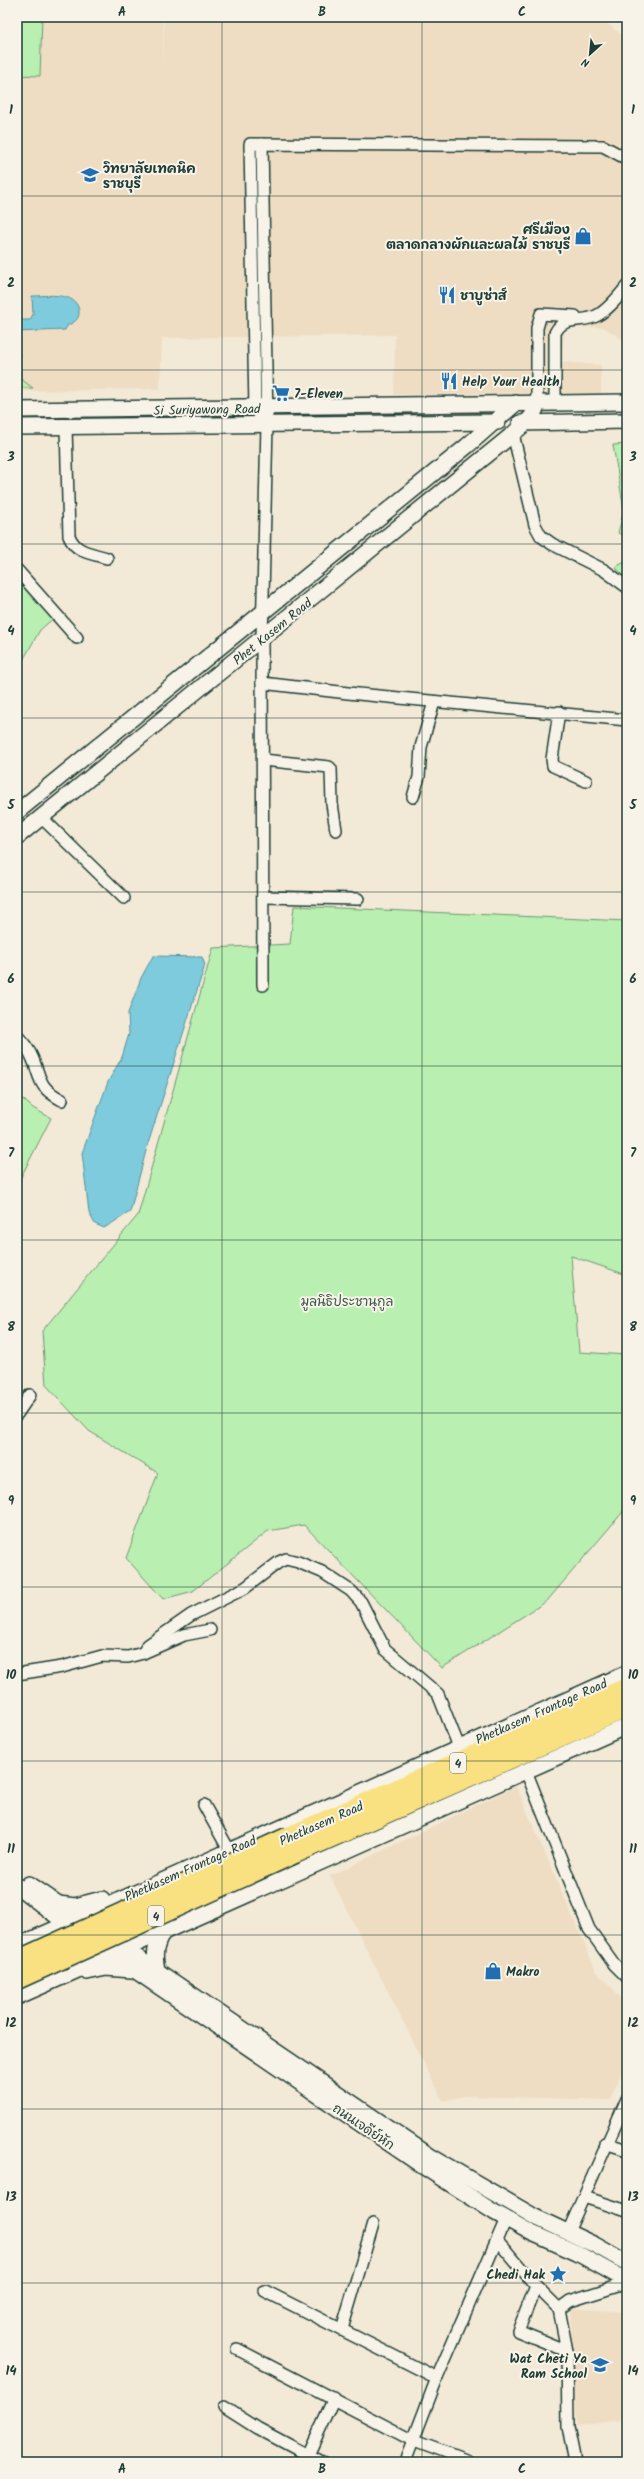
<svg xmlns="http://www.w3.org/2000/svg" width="644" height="2479" font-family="Kalam,'Playpen Sans Thai',sans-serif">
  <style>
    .built { fill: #eeddc3 }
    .green { fill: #b9efb0; stroke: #6c9672 }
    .water { fill: #7dcbdc; stroke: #579299 }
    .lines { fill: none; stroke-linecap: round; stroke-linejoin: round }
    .street-casing { stroke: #1f3d34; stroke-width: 14 }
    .secondary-casing { stroke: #1f3d34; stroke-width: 18 }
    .highway-casing { stroke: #1f3d34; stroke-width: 23 }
    .street { stroke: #f7f3e8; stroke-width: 11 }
    .secondary { stroke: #f7f3e8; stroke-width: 15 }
    .highway { stroke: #f9e181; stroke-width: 20 }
    .highway-bridge-casing { stroke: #1f3d34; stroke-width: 23; stroke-linecap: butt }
    .highway-bridge { stroke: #f9e181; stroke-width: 20 }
    .grid { fill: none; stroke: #1f3d34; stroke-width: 1; stroke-opacity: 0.55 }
    .labels { text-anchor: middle; stroke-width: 4; stroke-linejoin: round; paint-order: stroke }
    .shield { fill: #f7f3e8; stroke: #60746a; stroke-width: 1 }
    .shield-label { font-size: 12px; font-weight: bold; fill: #1f3d34 }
    .poi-label { font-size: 13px; font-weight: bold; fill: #1f3d34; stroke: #f7f3e8; text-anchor: start }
    .street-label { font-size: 13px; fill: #1f3d34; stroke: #f7f3e8 }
    .park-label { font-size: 13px; fill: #365847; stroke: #f7f3e8 }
    .neatline { fill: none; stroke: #1f3d34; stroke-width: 1.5 }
    .grid-label { font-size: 13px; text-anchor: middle; font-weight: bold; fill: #1f3d34 }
  </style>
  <rect width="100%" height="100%" fill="#f3e9d7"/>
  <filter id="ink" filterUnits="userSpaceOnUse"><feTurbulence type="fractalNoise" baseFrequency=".025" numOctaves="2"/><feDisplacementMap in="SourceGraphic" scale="8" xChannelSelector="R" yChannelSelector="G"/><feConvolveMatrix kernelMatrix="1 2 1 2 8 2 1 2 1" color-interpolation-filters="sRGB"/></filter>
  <g filter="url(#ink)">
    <g class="built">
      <path d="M17,17H163V74L164,17H599L627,39V57L623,73L627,76V342L603,327L565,328L561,362L601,365V393L394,395L395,335L162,338L160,389L17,391Z"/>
      <path d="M516,1786L596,1971L627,2004V2061L610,2100L465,2096L443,2101L330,1876Z"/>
      <path d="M570,2308L627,2312V2419L577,2426Z"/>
    </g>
    <g class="green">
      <path d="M17,17H42L40,76L17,75Z"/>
      <path d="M17,351L20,354L21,379L33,388H17Z"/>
      <path d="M627,444V537L618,533L624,510L613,445Z"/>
      <path d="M627,561V579L615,567Z"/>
      <path d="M17,570L56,616L40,630L23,660L17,656Z"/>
      <path d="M294,906L627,921V1275L571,1256L579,1352L627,1355V1507L547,1601L442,1668L304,1525L268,1531L193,1591L163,1599L126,1558L158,1473L89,1431L46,1385L42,1331L138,1215L213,948L290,944Z"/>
      <path d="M17,1094L33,1108L51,1118L17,1185Z"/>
    </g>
    <g class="water">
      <path d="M32,296C47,296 75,291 79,310C80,320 74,322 67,326L65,330L17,332V320H30L33,314Z"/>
      <path d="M153,956L202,957L205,965L147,1147L130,1212L104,1228L95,1224L89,1213L82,1153L108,1082L122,1057L129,1034L128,1013L141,978Z"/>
    </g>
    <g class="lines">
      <g class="street-casing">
        <g id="street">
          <path d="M262,144L267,424L262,639L263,985"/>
          <path d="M537,403V328L541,314L575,316"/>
          <path d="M555,403V333C564,314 583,324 598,315C610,308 619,296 627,286"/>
          <path d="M258,413L255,409L250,144L603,146L627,159"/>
          <path d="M66,427L69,536C76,553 91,553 107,558"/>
          <path d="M513,434L535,525L541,536L552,544L604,570L627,587"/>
          <path d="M17,570L77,638"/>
          <path d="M262,683L348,693L627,720"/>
          <path d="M559,712L552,759L553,766L586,781"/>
          <path d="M263,760L329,767L331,769L332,804L336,830"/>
          <path d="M413,797L419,777L421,747L434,702"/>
          <path d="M41,817L124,898"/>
          <path d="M263,897L358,899"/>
          <path d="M17,1036C22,1041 27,1047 30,1053C42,1076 35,1086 62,1100"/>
          <path d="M17,1414L30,1395"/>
          <path d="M143,1653L148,1645L191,1615L245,1588L279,1562L286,1559L298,1562L322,1572L351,1591L361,1602L385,1649L438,1694L459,1747"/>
          <path d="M17,1674L62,1667L102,1656L128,1657L143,1653L184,1635L210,1630"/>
          <path d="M526,1771L589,1929L614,1964L627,1977"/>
          <path d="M204,1805L229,1850"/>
          <path d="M605,2143L627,2150"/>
          <path d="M584,2197L627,2211"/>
          <path d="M568,2232L627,2099"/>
          <path d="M497,2240L536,2286L559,2309"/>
          <path d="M536,2286L518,2331L567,2351"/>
          <path d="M265,2291L437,2378"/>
          <path d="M342,2329L373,2224"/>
          <path d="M237,2349L414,2441L471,2462"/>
          <path d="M224,2407L257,2428L321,2462"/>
          <path d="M308,2455L334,2398"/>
          <path d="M405,2462L437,2378L506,2219"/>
          <path d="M575,2462L568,2427L567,2351L559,2309L570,2301L627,2283"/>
        </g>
      </g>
      <g class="secondary-casing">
        <g id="secondary">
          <path d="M17,410L627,402"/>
          <path d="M520,423L627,421"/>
          <path d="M17,427L498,422"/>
          <path d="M17,812L467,446L516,403"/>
          <path d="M17,837L513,434C522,425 536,417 537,403"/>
          <path d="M29,1884L430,2156L535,2217L595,2245L627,2263"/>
          <path d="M17,1886L67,1924L424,2167L494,2212L532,2233L577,2253L627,2281"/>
          <path d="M58,1904L75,1906L102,1899"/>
          <path d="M17,1946L627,1673"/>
          <path d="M87,1972L106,1968L132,1970"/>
          <path d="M158,1973C153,1955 155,1946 164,1930"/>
          <path d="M17,1997L627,1726"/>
        </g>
      </g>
      <g class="highway-casing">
        <g id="highway">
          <path d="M289,1837L627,1688"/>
          <path d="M295,1853L627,1707"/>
        </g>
      </g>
      <use href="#street" class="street"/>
      <use href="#secondary" class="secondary"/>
      <use href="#highway" class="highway"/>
      <g class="highway-bridge-casing">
        <g id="highway-bridge">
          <path d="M17,1961L289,1837"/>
          <path d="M17,1979L295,1853"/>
        </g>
      </g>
      <use href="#highway-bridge" class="highway-bridge"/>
    </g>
  </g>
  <path class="grid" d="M222,17V2462M422,17V2462M17,196H627M17,370H627M17,544H627M17,718H627M17,892H627M17,1066H627M17,1240H627M17,1413H627M17,1587H627M17,1761H627M17,1935H627M17,2109H627M17,2283H627"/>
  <defs>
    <g id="university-bare" transform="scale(1.38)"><path d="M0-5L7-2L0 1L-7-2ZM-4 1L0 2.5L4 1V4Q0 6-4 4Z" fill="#1f6fb2" stroke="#f7f3e8" stroke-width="2.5" paint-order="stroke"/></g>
    <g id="shop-bare" transform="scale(1.38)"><path d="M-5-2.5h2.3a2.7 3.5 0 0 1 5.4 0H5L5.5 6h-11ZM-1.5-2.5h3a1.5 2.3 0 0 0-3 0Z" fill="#1f6fb2" stroke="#f7f3e8" stroke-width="2.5" paint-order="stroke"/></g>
    <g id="restaurant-bare" transform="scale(1.38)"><path d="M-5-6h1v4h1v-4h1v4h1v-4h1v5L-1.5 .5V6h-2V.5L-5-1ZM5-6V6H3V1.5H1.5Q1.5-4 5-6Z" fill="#1f6fb2" stroke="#f7f3e8" stroke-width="2.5" paint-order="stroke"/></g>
    <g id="supermarket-bare" transform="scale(1.38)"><path d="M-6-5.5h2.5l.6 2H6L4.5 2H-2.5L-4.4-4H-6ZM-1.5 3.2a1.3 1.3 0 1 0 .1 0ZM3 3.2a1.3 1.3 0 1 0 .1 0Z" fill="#1f6fb2" stroke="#f7f3e8" stroke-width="2.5" paint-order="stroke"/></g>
    <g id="sight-bare" transform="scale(1.38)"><path d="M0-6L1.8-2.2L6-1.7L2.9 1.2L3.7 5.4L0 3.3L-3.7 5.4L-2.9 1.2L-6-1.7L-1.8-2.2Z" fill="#1f6fb2" stroke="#f7f3e8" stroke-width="2.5" paint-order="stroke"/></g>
    <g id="school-bare" transform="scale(1.38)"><path d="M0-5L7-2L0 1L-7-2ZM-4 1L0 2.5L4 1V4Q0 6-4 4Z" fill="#1f6fb2" stroke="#f7f3e8" stroke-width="2.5" paint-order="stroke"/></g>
  </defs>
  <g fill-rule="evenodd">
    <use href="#university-bare" x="90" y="175"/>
    <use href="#shop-bare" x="583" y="236"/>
    <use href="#restaurant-bare" x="447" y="295"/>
    <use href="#restaurant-bare" x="449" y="381"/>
    <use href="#supermarket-bare" x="281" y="393"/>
    <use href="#shop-bare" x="493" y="1971"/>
    <use href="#sight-bare" x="558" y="2274"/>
    <use href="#school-bare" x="600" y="2365"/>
  </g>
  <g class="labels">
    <g class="shield">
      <rect x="450" y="1753" width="16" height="20" rx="3"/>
      <rect x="148" y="1906" width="16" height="20" rx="3"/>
    </g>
    <g class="shield-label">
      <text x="458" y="1767">4</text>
      <text x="156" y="1920">4</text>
    </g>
    <g class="poi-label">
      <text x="103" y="173">วิทยาลัยเทคนิค<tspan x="103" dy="15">ราชบุรี</tspan></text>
      <text x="570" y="234" text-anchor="end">ศรีเมือง<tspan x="570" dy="15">ตลาดกลางผักและผลไม้ ราชบุรี</tspan></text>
      <text x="460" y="300">ชาบูซ่าส์</text>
      <text x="462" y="386">Help Your Health</text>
      <text x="294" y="398">7-Eleven</text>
      <text x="506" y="1976">Makro</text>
      <text x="545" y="2279" text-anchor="end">Chedi Hak</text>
      <text x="587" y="2363" text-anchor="end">Wat Cheti Ya<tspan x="587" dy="15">Ram School</tspan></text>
    </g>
    <g class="street-label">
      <text transform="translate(207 409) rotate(-1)" y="5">Si Suriyawong Road</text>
      <text transform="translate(272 631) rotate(-39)" y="5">Phet Kasem Road</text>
      <text transform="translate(541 1711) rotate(-24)" y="5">Phetkasem Frontage Road</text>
      <text transform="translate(321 1823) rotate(-24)" y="5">Phetkasem Road</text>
      <text transform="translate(190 1868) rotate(-24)" y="5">Phetkasem Frontage Road</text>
      <text transform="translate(364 2126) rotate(34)" y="5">ถนนเจดีย์หัก</text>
    </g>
    <g class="park-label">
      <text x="347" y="1306">มูลนิธิประชานุกูล</text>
    </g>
  </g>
  <rect width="644" height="2479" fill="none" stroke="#f7f3e8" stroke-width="44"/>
  <g transform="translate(590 54) rotate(207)" stroke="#f7f3e8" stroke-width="3" paint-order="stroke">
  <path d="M0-3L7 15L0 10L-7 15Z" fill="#1f3d34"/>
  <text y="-6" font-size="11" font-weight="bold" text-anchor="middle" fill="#1f3d34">N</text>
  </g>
  <rect x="22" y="22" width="600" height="2435" class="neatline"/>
  <g class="grid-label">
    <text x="122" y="16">A</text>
    <text x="322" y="16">B</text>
    <text x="522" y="16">C</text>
    <text x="11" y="114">1</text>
    <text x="633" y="114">1</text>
    <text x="11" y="287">2</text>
    <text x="633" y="287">2</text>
    <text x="11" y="461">3</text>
    <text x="633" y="461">3</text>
    <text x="11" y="635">4</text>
    <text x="633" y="635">4</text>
    <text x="11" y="809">5</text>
    <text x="633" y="809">5</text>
    <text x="11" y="983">6</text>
    <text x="633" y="983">6</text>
    <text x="11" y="1157">7</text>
    <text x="633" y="1157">7</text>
    <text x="11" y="1331">8</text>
    <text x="633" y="1331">8</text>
    <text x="11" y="1505">9</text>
    <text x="633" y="1505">9</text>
    <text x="11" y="1679">10</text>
    <text x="633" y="1679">10</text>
    <text x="11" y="1853">11</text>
    <text x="633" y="1853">11</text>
    <text x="11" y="2027">12</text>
    <text x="633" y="2027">12</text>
    <text x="11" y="2201">13</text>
    <text x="633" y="2201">13</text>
    <text x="11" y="2375">14</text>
    <text x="633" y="2375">14</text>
    <text x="122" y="2473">A</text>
    <text x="322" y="2473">B</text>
    <text x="522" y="2473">C</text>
  </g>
</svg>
